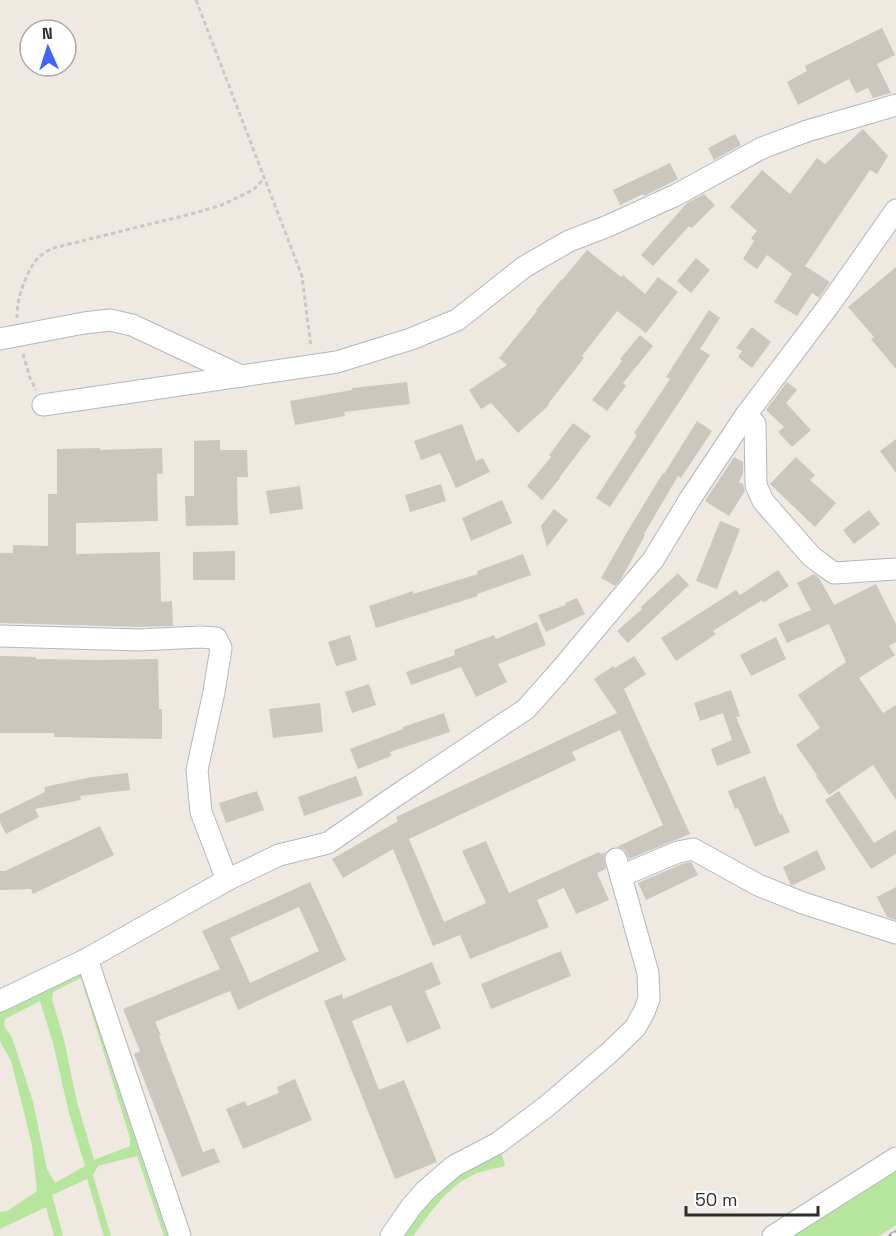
<svg xmlns="http://www.w3.org/2000/svg" width="896" height="1236" font-family="'Space Grotesk',sans-serif">
  <style>
    .green { fill: #b6e59e; fill-rule: evenodd }
    .building { fill: #cbc7bf; fill-rule: evenodd }
    .lines { fill: none; stroke-linecap: round; stroke-linejoin: round }
    .minor-casing { stroke: #b4b7c1; stroke-width: 23 }
    .path { stroke: #c9c9c9; stroke-width: 3; stroke-dasharray: 4.5 3; stroke-linecap: butt }
    .minor { stroke: #fff; stroke-width: 21 }
    .rail-casing { stroke: #a3a6b8; stroke-width: 7 }
    .rail { stroke: #fff; stroke-width: 4.5; stroke-dasharray: 14; stroke-linecap: butt }
  </style>
  <rect width="100%" height="100%" fill="#efe9e1"/>
  <g class="green">
    <path d="M83,967L171,1236H164L137,1156L98,1166L93,1175L111,1236H104L87,1179L52,1195L63,1236H54L46,1207L0,1229V1212L7,1211L37,1191L32,1146L24,1112L11,1061L0,1041V1009ZM81,978L130,1138V1146L94,1160L77,1102L64,1040L52,999L53,992ZM40,1001L53,1043L69,1113L85,1166L55,1183L47,1169L33,1102L12,1037L4,1026L5,1019Z"/>
    <path d="M500,1147L505,1166C495,1169 483,1170 473,1175C447,1187 430,1213 413,1236H400L445,1183Z"/>
    <path d="M896,1170V1225L879,1236H791Z"/>
  </g>
  <g class="building">
    <path d="M882,28L895,55L877,64L891,93L873,98L868,88L856,93L849,79L798,105L787,82L807,71L805,66Z"/>
    <path d="M863,129L888,156L877,174L870,170L805,266L830,282L819,298L812,293L797,316L774,302L792,274L767,255L757,269L743,259L754,241L751,238L757,231L730,207L762,170L790,194L817,158L825,164Z"/>
    <path d="M735,134L741,145L714,160L708,148Z"/>
    <path d="M670,163L678,179L644,196L643,194L620,205L613,190Z"/>
    <path d="M704,194L715,205L692,228L689,226L653,266L641,255L687,203Z"/>
    <path d="M587,250L621,277L623,275L645,294L658,277L678,292L646,333L617,311L582,356L584,358L548,404L549,405L518,433L491,403L481,409L469,390L507,365L499,358L537,311L536,310L562,279H563Z"/>
    <path d="M696,258L710,270L691,293L677,281Z"/>
    <path d="M896,267V369L871,339L874,337L848,307Z"/>
    <path d="M709,310L720,318L700,349L710,355L610,507L596,498L637,435L634,433L670,379L666,377Z"/>
    <path d="M752,327L771,342L752,368L738,357L742,351L736,348Z"/>
    <path d="M640,335L653,346L623,383L626,386L607,411L592,400L622,361L620,359Z"/>
    <path d="M407,382L410,404L344,412L345,416L295,425L290,401L352,390V388Z"/>
    <path d="M787,382L797,390L786,403L811,430L792,447L778,432L784,427L766,410Z"/>
    <path d="M697,421L712,431L681,478L678,476L644,534L645,535L621,579L615,586L601,578L630,527L663,473L664,474Z"/>
    <path d="M573,423L591,436L559,478H560L542,500L527,486L551,457L549,455Z"/>
    <path d="M462,424L476,461L483,458L490,472L456,488L440,453L421,460L414,441Z"/>
    <path d="M896,439V473L880,451Z"/>
    <path d="M220,440V450H247L248,477H237L238,525L186,526L185,496H194V441Z"/>
    <path d="M100,448V450L162,448L163,474H157L158,521L76,523V554L160,552L161,602L172,601L173,626L139,627L0,623V553H13V545L48,546V494H57V449Z"/>
    <path d="M734,457L743,462V474L739,482L743,484L745,491L729,516L705,501Z"/>
    <path d="M796,457L815,475L810,480L836,503L815,527L770,484Z"/>
    <path d="M441,484L446,501L410,512L405,495Z"/>
    <path d="M300,486L303,509L270,514L266,491Z"/>
    <path d="M502,500L512,523L471,541L462,518Z"/>
    <path d="M554,509L568,520L547,547L541,526Z"/>
    <path d="M869,510L880,524L854,544L843,530Z"/>
    <path d="M720,521L740,529L717,589L696,581Z"/>
    <path d="M235,551V580H193V552Z"/>
    <path d="M523,554L531,575L477,594L478,596L376,628L369,606L413,591V594L478,574L477,571Z"/>
    <path d="M778,570L789,586L763,603L762,600L713,631L716,634L676,661L661,638L736,590L740,595Z"/>
    <path d="M678,573L689,585L628,643L617,631L642,609L641,607Z"/>
    <path d="M814,574L819,578L834,605L876,584L896,624V642L889,646L895,655L859,678L883,713L896,705V800L873,765L829,795L816,776L817,775L796,745L820,728L798,695L846,662L829,624L787,643L778,624L811,610L797,583Z"/>
    <path d="M577,598L585,614L546,632L538,615L566,605L565,603Z"/>
    <path d="M537,622L546,645L498,664L507,682L476,697L461,667L411,685L406,672L455,655L454,650L494,635L496,639Z"/>
    <path d="M350,635L357,660L336,666L328,642Z"/>
    <path d="M776,637L786,659L751,676L740,655Z"/>
    <path d="M0,656L36,657V659L98,660L158,659L159,709H162V739L54,737V733H0Z"/>
    <path d="M634,656L646,674L624,689L690,834L629,859L625,850L617,847L663,825L620,730L572,752L576,760L409,839L444,922L486,903L462,851L486,841L509,893L599,852L600,854L606,852L604,856L606,869L597,873L609,900L576,914L564,888L537,900L549,927L470,959L460,935L433,946L393,849L343,878L332,859L398,821L396,817L617,713L594,679L613,666L615,668Z"/>
    <path d="M369,684L376,705L352,713L345,692Z"/>
    <path d="M731,690L740,716L736,717L751,753L717,766L711,749L732,740L723,713L700,721L694,703Z"/>
    <path d="M320,703L323,732L273,738L269,709Z"/>
    <path d="M444,713L450,732L390,752L391,756L358,769L350,749L403,729V727Z"/>
    <path d="M128,773L130,790L80,796L81,800L35,809L39,817L6,834L0,822V814L45,792L44,787L92,777Z"/>
    <path d="M356,776L363,795L304,816L298,797Z"/>
    <path d="M765,776L780,815L782,814L790,832L755,847L738,808L735,809L728,791Z"/>
    <path d="M257,791L264,810L226,823L219,803Z"/>
    <path d="M839,791L874,843L896,830V854L871,869L825,800Z"/>
    <path d="M100,826L114,855L33,894L31,889L0,890V871H5Z"/>
    <path d="M817,850L826,869L793,885H791L783,867Z"/>
    <path d="M691,862L698,875L646,900L638,883L682,864Z"/>
    <path d="M310,882L346,960L238,1010L230,991L155,1022L161,1035L159,1036L203,1152L214,1148L220,1162L182,1177L134,1054L140,1051L123,1009L220,969L202,931ZM299,907L319,951L250,983L230,938Z"/>
    <path d="M896,887V920L887,917L877,897Z"/>
    <path d="M561,951L571,976L491,1009L481,984Z"/>
    <path d="M432,962L441,984L425,991L441,1028L407,1043L391,1005L352,1021L379,1090L404,1080L437,1162L395,1179L324,1001L342,994L343,999Z"/>
    <path d="M295,1079L312,1120L243,1149L226,1109L245,1101L247,1106L279,1093L277,1087Z"/>
  </g>
  <g class="lines">
    <g class="minor-casing">
      <g id="minor">
        <path d="M0,339L84,323L110,320L132,325L241,376"/>
        <path d="M43,405L337,362L411,339L457,320L524,267L569,241L608,226L676,195L762,148L807,131L896,105"/>
        <path d="M746,415L755,424L756,485L763,501L811,556L824,566L834,573L896,569"/>
        <path d="M0,636L139,640L200,637L216,638L221,648L214,692L197,770L201,812L227,880"/>
        <path d="M621,876L678,852L693,849L758,885L803,903L896,933"/>
        <path d="M87,959L180,1236"/>
        <path d="M0,1001L87,959L227,880L279,855L328,843L394,797L526,709L558,673L653,560L690,499L746,415L830,304L896,210"/>
        <path d="M391,1236L411,1207L425,1191L454,1166L498,1143L547,1106L609,1053L635,1028L644,1012L649,999L648,973L616,859"/>
        <path d="M773,1236L896,1158"/>
      </g>
    </g>
    <g class="path">
      <path d="M196,0L302,276L311,347"/>
      <path d="M17,318C16,300 27,268 40,256C44,253 49,250 53,248L191,214L222,205L253,190L264,179"/>
      <path d="M23,354L30,378L36,390"/>
    </g>
    <use href="#minor" class="minor"/>
    <g class="rail-casing">
      <path id="rail" d="M892,1236L896,1234"/>
    </g>
    <use href="#rail" class="rail"/>
  </g>
  <g transform="translate(48 48) rotate(357)"><circle r="28" fill="#ffffff" stroke="#ababab" stroke-width="1.5"/>
  <path d="M0-4.5L10 22L0 15L-10 22Z" fill="#4264fb"/>
  <text y="-9" font-size="16" font-weight="bold" text-anchor="middle" fill="#2e2e2e">N</text>
  </g>
  <path d="M686 1206v9h132v-9" fill="none" stroke="#2e2e2e" stroke-width="3"/>
  <text x="695" y="1206" font-size="18" fill="#2e2e2e" stroke="#ffffff" stroke-width="4.5" paint-order="stroke">50 m</text>
</svg>
